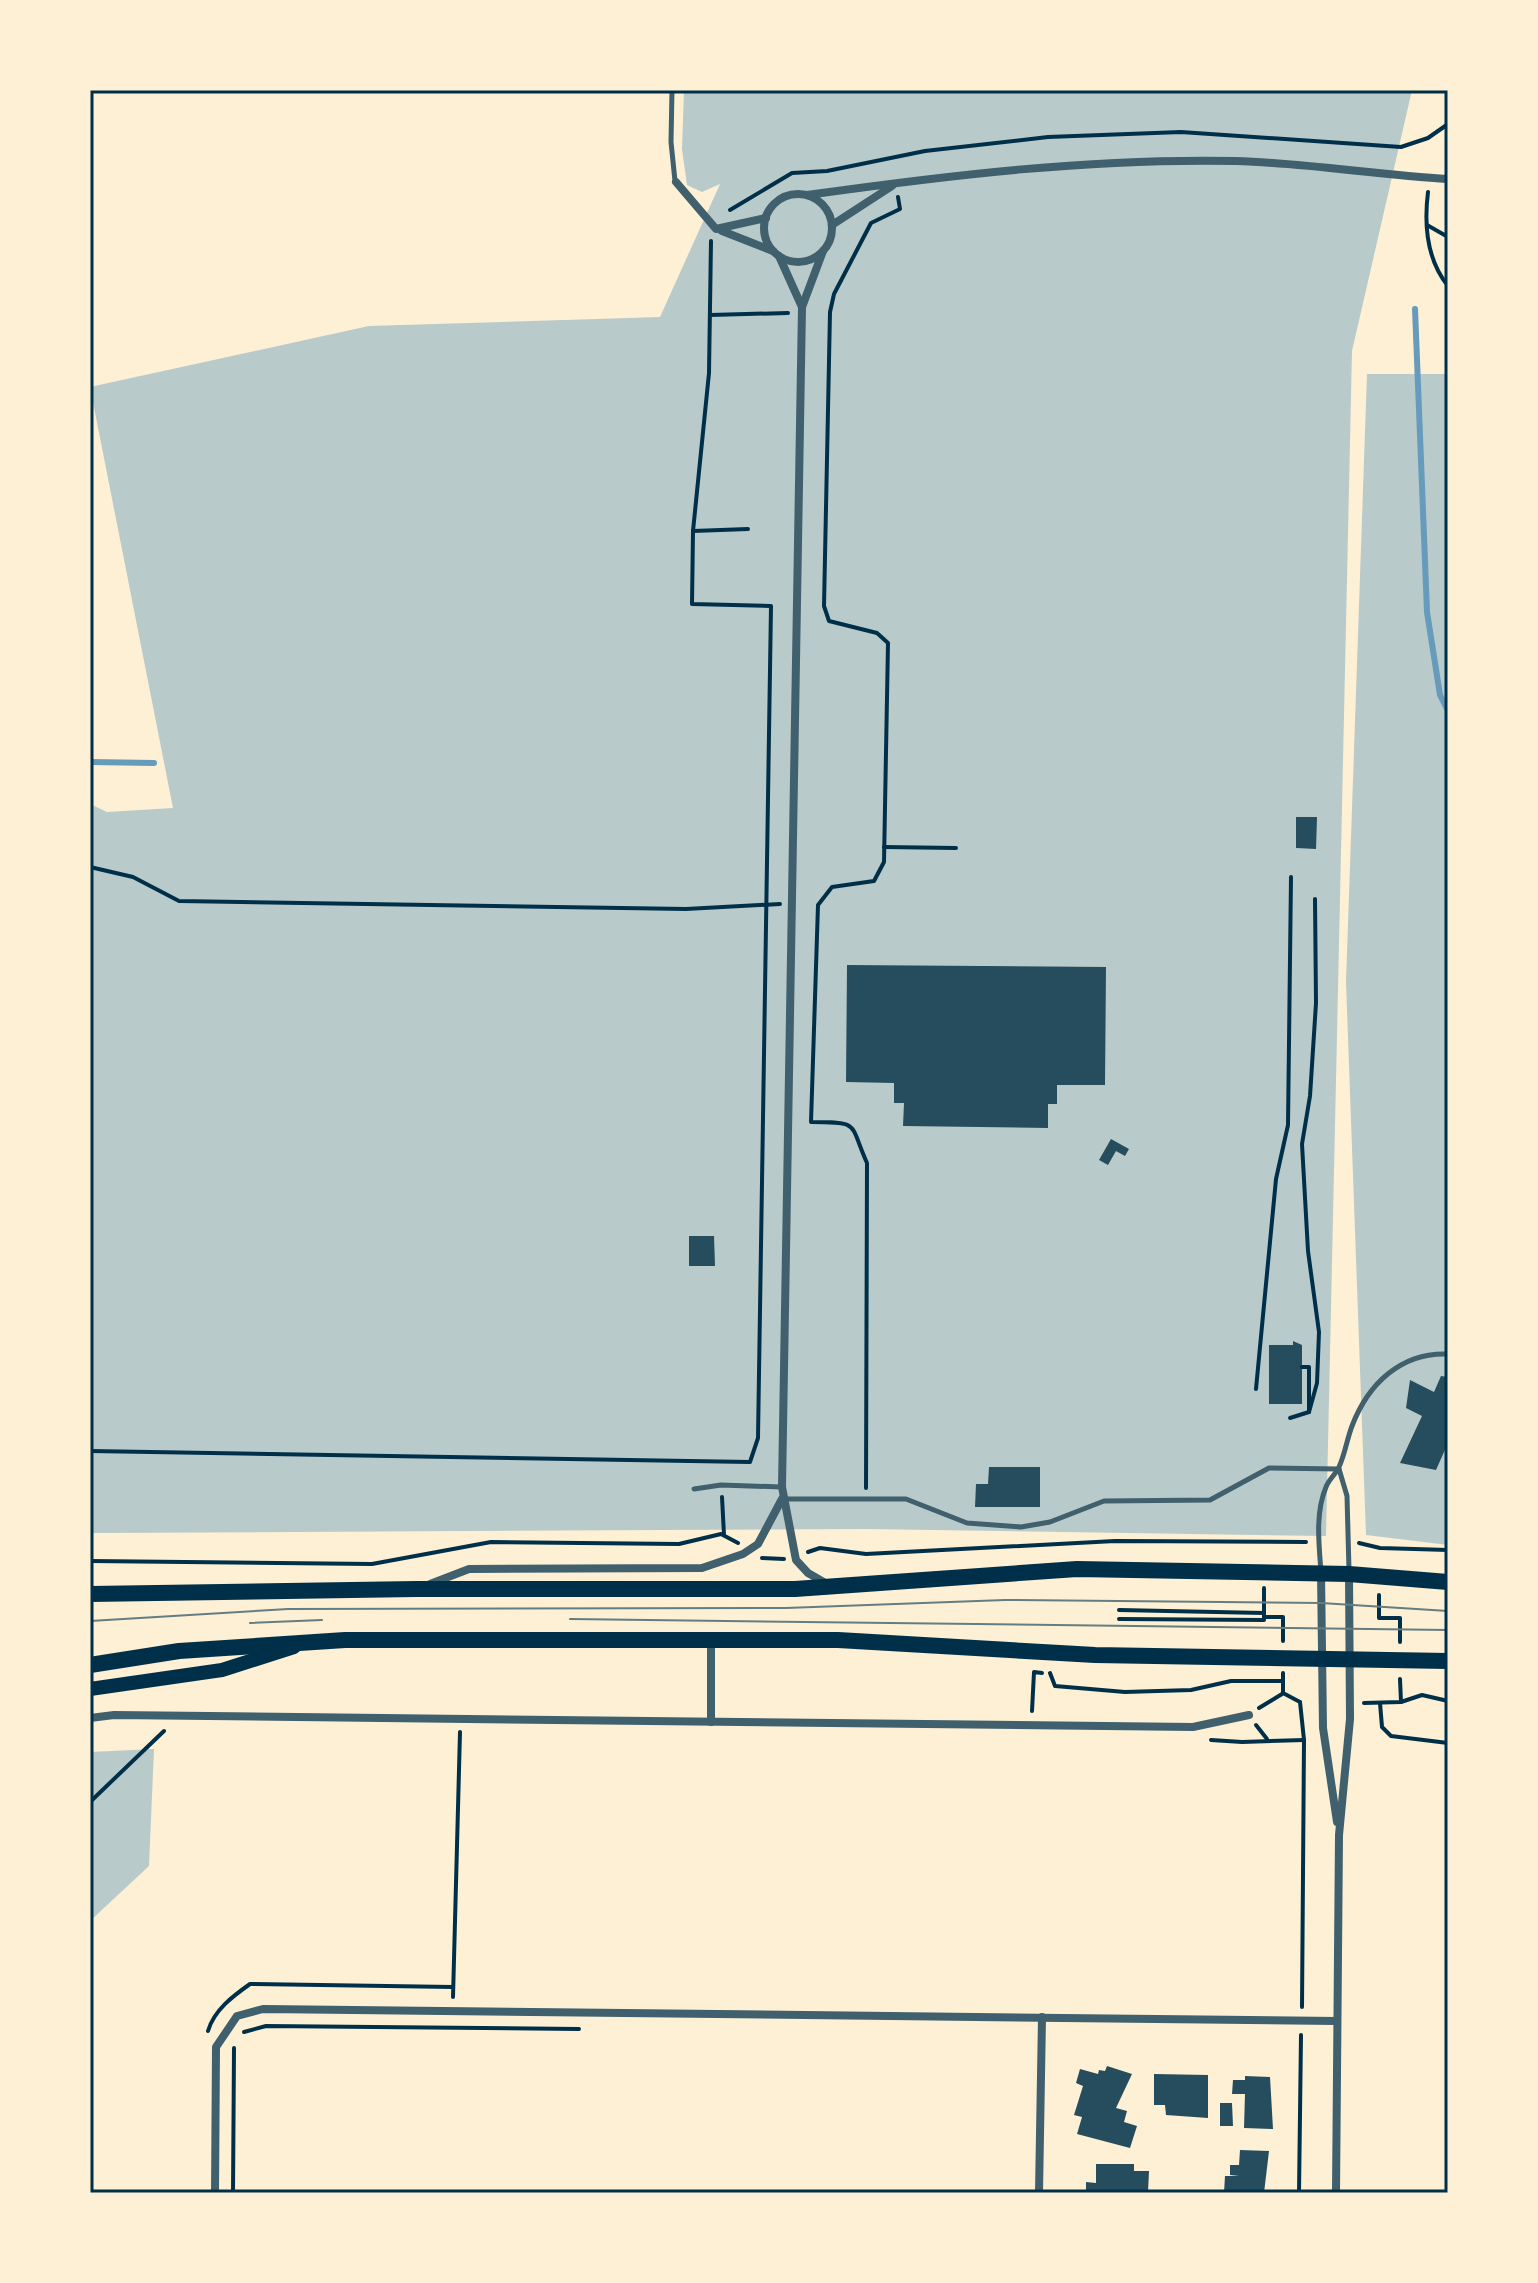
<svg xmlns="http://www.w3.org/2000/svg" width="1538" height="2283" font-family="'Alegreya Sans',sans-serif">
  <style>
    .green { fill: #b9caca }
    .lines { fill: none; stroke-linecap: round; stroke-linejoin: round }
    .stream { stroke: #669bbc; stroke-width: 6 }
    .building { fill: #264d5e }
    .path { stroke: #003049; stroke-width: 4 }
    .service { stroke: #3f606c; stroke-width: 5 }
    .minor { stroke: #3f606c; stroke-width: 8 }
    .secondary { stroke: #003049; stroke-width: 14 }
    .trunk { stroke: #003049; stroke-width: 16 }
    .tram { stroke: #657d81; stroke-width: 2 }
    .neatline { fill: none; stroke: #003049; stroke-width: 3 }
  </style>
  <rect width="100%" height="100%" fill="#fdf0d5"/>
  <g class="green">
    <path d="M684,90H1412L1352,351L1326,1536L865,1529L90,1533V804L107,812L173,808L90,387L369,326L660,317L720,184L702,192L687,185L682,149Z"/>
    <path d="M1367,374H1448V1545L1366,1535L1346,982Z"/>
    <path d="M154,1749L149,1866L90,1921V1752Z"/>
  </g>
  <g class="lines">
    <g class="stream">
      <path d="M1415,309L1427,612L1440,695L1448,711"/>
      <path d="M90,762L154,763"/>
    </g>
  </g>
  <g class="building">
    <path d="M1296,817H1317L1316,849L1296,848Z"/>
    <path d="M847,965L1106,967L1105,1085H1057V1104H1048V1128L903,1126L904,1103H894V1083L846,1082Z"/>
    <path d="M1111,1139L1129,1149L1125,1156L1116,1151L1108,1165L1099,1160Z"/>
    <path d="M689,1236H714L715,1266H689Z"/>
    <path d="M1293,1341L1302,1345V1404H1269V1345H1293Z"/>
    <path d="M1441,1376L1448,1377V1443L1436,1470L1400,1463L1422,1416L1406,1408L1410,1380L1434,1392Z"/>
    <path d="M989,1467H1040V1507H975L976,1484H988Z"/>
    <path d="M1107,2066L1132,2074L1116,2108L1127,2111L1124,2122L1137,2126L1130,2148L1077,2134L1082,2117L1074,2115L1083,2086L1076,2083L1080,2069L1098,2074L1099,2070L1105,2071Z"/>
    <path d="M1154,2074L1208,2075V2118L1166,2115L1165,2105H1154Z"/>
    <path d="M1245,2076L1270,2077L1273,2129L1244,2128L1245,2094H1232L1233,2080H1245Z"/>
    <path d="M1220,2103H1232L1233,2126H1220Z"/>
    <path d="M1240,2150L1269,2151L1264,2193H1224L1225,2176H1239L1230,2175V2165H1239Z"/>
    <path d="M1096,2164H1134V2171H1149L1148,2193H1086V2182L1096,2183Z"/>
  </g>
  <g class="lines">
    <g class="path">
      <path d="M1428,192C1424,224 1427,260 1448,286"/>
      <path d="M730,210L792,173L827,171L925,151L1048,137L1181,132L1401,147L1428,138L1448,124"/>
      <path d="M1427,225L1448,237"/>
      <path d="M710,315L788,313"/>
      <path d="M693,531L748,529"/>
      <path d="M884,847L956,848"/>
      <path d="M90,867L133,877L179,901L686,909L780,904"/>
      <path d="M1256,1389L1276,1179L1288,1125L1291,877"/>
      <path d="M1309,1412L1317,1383L1319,1332L1308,1251L1302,1144L1310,1096L1316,1003L1315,899"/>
      <path d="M1290,1418L1309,1412V1367H1302"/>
      <path d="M90,1451L750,1462L758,1438L771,606L692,604L693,531L709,373L711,241"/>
      <path d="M866,1488L867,1163C849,1123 861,1122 811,1122L818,905L832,887L874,881L884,862L888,643L877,633L829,621L824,606L830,312L834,294L871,223L900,209L898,197"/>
      <path d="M722,1497L724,1535"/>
      <path d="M1359,1543L1380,1548L1448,1550"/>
      <path d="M808,1552L820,1548L866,1554L1115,1541L1306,1542"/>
      <path d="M762,1558L784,1559"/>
      <path d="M90,1561L372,1564L491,1542L679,1544L721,1534L738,1543"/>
      <path d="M1264,1588V1617H1283V1641"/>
      <path d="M1379,1595V1618H1400V1642"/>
      <path d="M1119,1610L1264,1613"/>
      <path d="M1119,1619L1264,1620V1617"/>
      <path d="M1050,1673L1055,1686L1125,1692L1191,1690L1231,1681H1283"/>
      <path d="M1283,1673V1693L1300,1702"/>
      <path d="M1300,1702L1304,1740L1302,2007"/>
      <path d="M1401,1702L1422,1695L1448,1701"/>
      <path d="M1364,1703L1401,1702L1400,1679"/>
      <path d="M1380,1703L1382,1727L1391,1736L1448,1743"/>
      <path d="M1259,1708L1282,1694"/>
      <path d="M1032,1711L1034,1672L1042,1673"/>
      <path d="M1256,1725L1267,1739"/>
      <path d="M1211,1740L1242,1742L1304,1740"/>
      <path d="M90,1802L164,1731"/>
      <path d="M453,1997L460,1732"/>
      <path d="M208,2031C214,2010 233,1996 250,1984L453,1987"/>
      <path d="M244,2032L266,2026L579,2029"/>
      <path d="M233,2193L234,2048"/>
      <path d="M1299,2193L1301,2035"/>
    </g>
    <g class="service">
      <path d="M672,90L671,142L675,181"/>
      <path d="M1339,1469L1347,1496L1349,1570"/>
      <path d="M694,1489L721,1485L781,1487"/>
      <path d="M783,1499H906L967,1523L1021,1527L1050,1522L1104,1501L1210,1500L1269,1468L1339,1469"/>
      <path d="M1321,1572C1319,1545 1315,1513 1326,1487C1329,1479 1336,1474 1339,1467C1345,1454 1347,1439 1352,1426C1368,1384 1401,1352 1448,1354"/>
    </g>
    <g class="minor">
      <path d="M676,182L716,229L766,218"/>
      <circle cx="798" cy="228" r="34"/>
      <path d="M807,195C950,175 1092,158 1236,161C1307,163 1377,175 1448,179"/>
      <path d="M832,225L892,186"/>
      <path d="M722,231L773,251"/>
      <path d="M823,251L802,307L782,1487L796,1560L808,1573L827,1584"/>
      <path d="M779,256L802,307"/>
      <path d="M1321,1573L1323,1728L1337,1822"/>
      <path d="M430,1584L469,1569L702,1568L743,1554L758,1544L782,1499"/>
      <path d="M90,1718L114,1715L1193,1727L1249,1715"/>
      <path d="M711,1722V1639"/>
      <path d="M215,2193L216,2047L237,2016L263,2009L1337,2021"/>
      <path d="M1039,2193L1042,2017"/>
      <path d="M1336,2193L1339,1835L1350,1719L1349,1574"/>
    </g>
    <path class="secondary" d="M90,1689L222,1670L294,1647"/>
    <g class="trunk">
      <path d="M90,1594L416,1589H795L1077,1569L1349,1574L1448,1582"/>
      <path d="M90,1665L179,1651L345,1640H838L1095,1655L1448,1661"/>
    </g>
    <g class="tram">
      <path d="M570,1619L1448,1630"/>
      <path d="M90,1621L288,1609L786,1608L1005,1600L1321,1603L1448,1611"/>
      <path d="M250,1623L322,1620"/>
    </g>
  </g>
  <rect width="1538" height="2283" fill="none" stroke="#fdf0d5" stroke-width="184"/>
  <rect x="92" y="92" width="1354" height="2099" class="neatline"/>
</svg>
